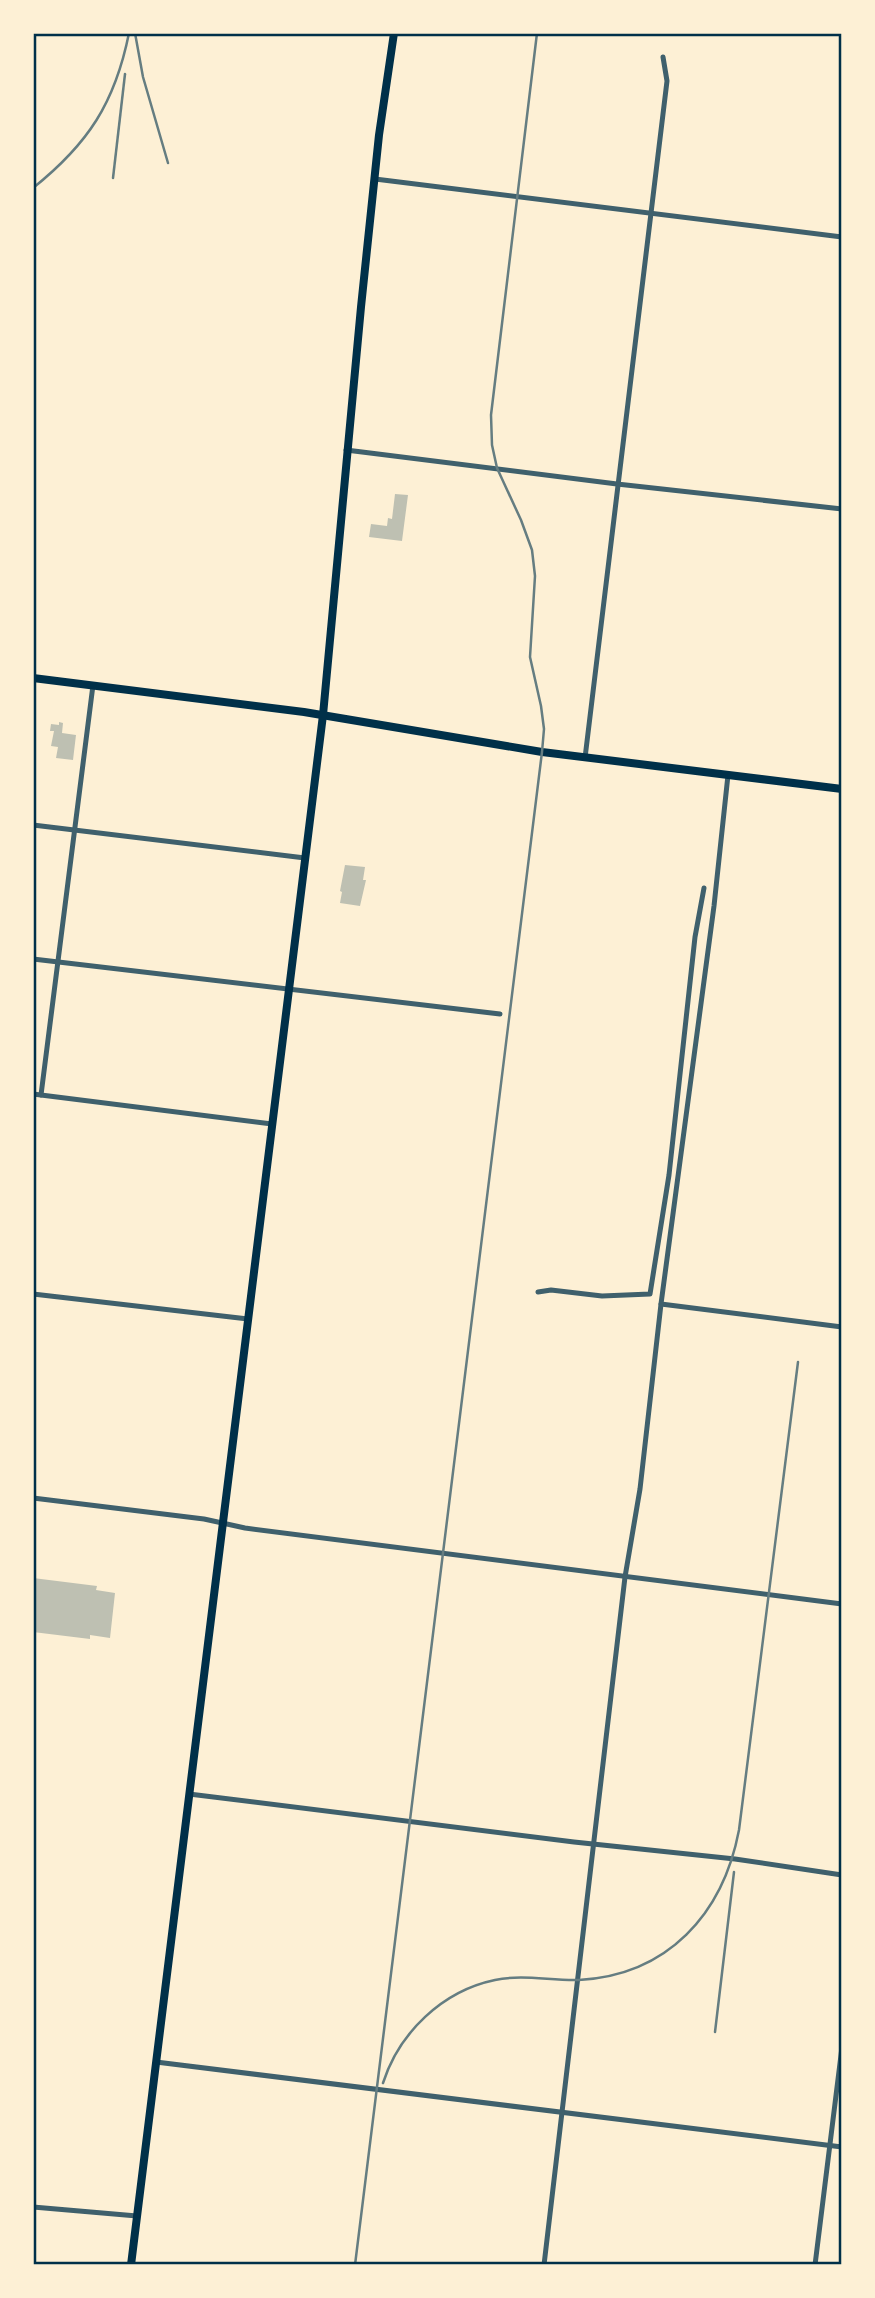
<svg xmlns="http://www.w3.org/2000/svg" width="875" height="2298" font-family="'Exo 2',sans-serif">
  <style>
    .building { fill: #bec0b2 }
    .lines { fill: none; stroke-linecap: round; stroke-linejoin: round }
    .minor { stroke: #3f606c; stroke-width: 5 }
    .secondary { stroke: #003049; stroke-width: 8 }
    .rail { stroke: #657d81; stroke-width: 2.5 }
    .neatline { fill: none; stroke: #003049; stroke-width: 2.5 }
  </style>
  <rect width="100%" height="100%" fill="#fdf0d5"/>
  <g class="building">
    <path d="M395,494L408,495L402,541L369,537L371,524L387,526L388,518L392,519Z"/>
    <path d="M59,722L63,723L62,733L76,735L73,760L56,758L58,747L51,746L54,731H50L51,724L59,725Z"/>
    <path d="M345,865L365,867L363,880H366L360,906L340,903L342,892L340,891Z"/>
    <path d="M33,1578L97,1586L96,1590L115,1593L110,1638L90,1635V1639L33,1632Z"/>
  </g>
  <g class="lines">
    <g class="minor">
      <path d="M375,179L842,237"/>
      <path d="M346,450L617,484L842,509"/>
      <path d="M585,758L667,81L663,57"/>
      <path d="M33,825L305,858"/>
      <path d="M33,959L500,1014"/>
      <path d="M33,1094L272,1124"/>
      <path d="M41,1095L93,685"/>
      <path d="M538,1292L551,1290L602,1296L650,1294L669,1175L695,937L704,888"/>
      <path d="M33,1294L248,1319"/>
      <path d="M661,1304L842,1327"/>
      <path d="M33,1498L204,1519L245,1528L842,1604"/>
      <path d="M189,1794L574,1842L735,1859L842,1875"/>
      <path d="M156,2062L842,2147"/>
      <path d="M33,2207L137,2216"/>
      <path d="M544,2265L625,1577L640,1489L661,1304L714,906L728,775"/>
      <path d="M815,2265L842,2047"/>
    </g>
    <g class="secondary">
      <path d="M33,678L304,712L542,752L842,789"/>
      <path d="M131,2265L323,715L361,307L379,135L394,33"/>
    </g>
    <g class="rail">
      <path d="M135,33L143,77L168,163"/>
      <path d="M113,178L125,74"/>
      <path d="M33,188C88,144 115,103 129,33"/>
      <path d="M715,2032L734,1872"/>
      <path d="M383,2083C399,2033 442,1991 495,1980C523,1974 551,1981 579,1980C668,1975 723,1914 739,1830L798,1362"/>
      <path d="M355,2265L542,752L544,729L541,706L530,657L535,576L532,550L521,520L497,468L492,445L491,415L537,33"/>
    </g>
  </g>
  <rect width="875" height="2298" fill="none" stroke="#fdf0d5" stroke-width="70"/>
  <rect x="35" y="35" width="805" height="2228" class="neatline"/>
</svg>
